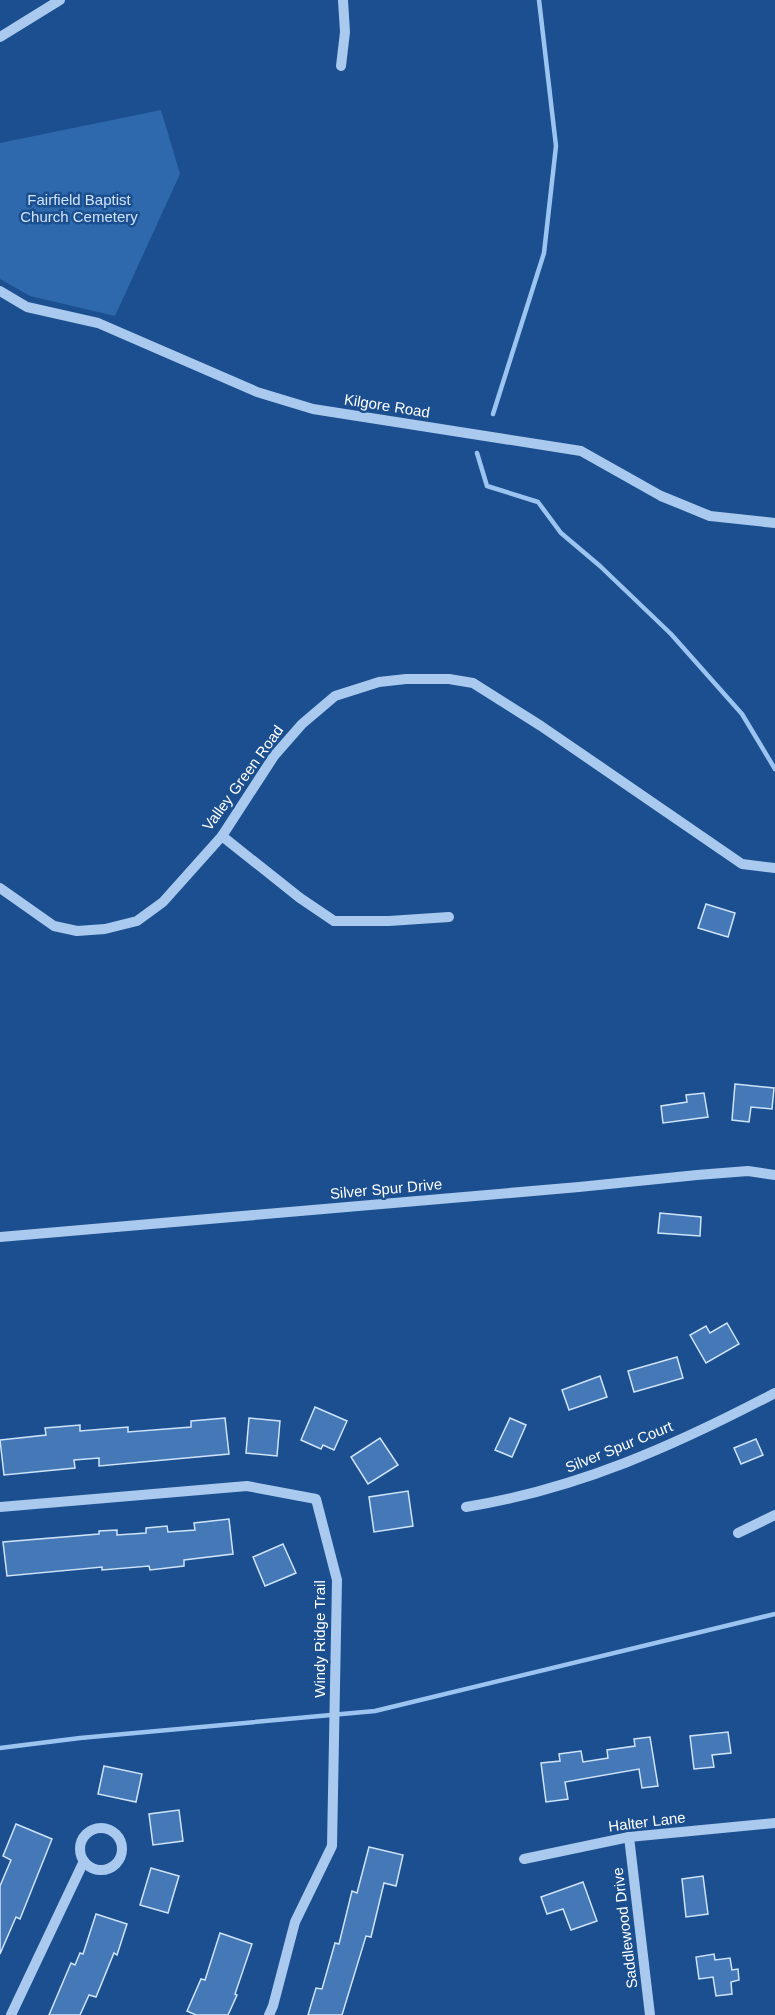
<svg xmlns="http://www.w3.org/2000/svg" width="775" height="2015" font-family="Helvetica,sans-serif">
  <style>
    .green { fill: #2e69ad }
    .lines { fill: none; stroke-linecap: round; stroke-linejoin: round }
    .stream { stroke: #9cc4f0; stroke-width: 4.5 }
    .building { fill: #4478b7; stroke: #cfe3fa; stroke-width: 1.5 }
    .minor { stroke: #a9c9ee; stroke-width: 10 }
    .labels { text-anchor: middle; stroke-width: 5; stroke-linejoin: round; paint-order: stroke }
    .park-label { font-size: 15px; fill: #cfe3fa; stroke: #1b4f8f }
    .street-label { font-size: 15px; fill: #fff; stroke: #1b4f8f }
  </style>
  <rect width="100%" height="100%" fill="#1b4f8f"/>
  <path class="green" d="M161,110L180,174L115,316L30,296L0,279V143Z"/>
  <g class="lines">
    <g class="stream">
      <path d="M493,414L544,253L556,146L539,0"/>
      <path d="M477,453L487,486L538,502L561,533L600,566L671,634L742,714L775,769"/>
      <path d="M0,1748L80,1738L375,1711L775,1614"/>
    </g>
  </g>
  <g class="building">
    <path d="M706,904L735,913L728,937L698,928Z"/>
    <path d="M735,1084L774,1088L772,1109L751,1107L749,1122L732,1120Z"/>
    <path d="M704,1093L708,1117L663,1123L661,1106L687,1102L686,1095Z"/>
    <path d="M660,1213L701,1217L700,1236L658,1233Z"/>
    <path d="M727,1323L739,1344L706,1363L690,1335L706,1326L710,1333Z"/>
    <path d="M677,1357L683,1378L634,1392L628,1371Z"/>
    <path d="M600,1376L607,1397L569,1410L562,1390Z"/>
    <path d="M315,1407L347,1421L334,1450L323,1445L321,1449L301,1440Z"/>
    <path d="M225,1418L229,1454L99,1466V1458L74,1460L75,1468L4,1475L0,1440L46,1435L45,1428L80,1425V1431L128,1427V1432L191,1427V1421Z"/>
    <path d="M249,1418L280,1421L277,1456L246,1453Z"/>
    <path d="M510,1418L526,1425L512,1457L495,1450Z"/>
    <path d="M380,1438L398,1465L368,1484L351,1457Z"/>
    <path d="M756,1439L763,1455L741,1464L734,1448Z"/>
    <path d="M408,1491L413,1526L374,1532L369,1497Z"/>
    <path d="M229,1519L233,1554L184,1560V1566L150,1570L149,1566L102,1570V1567L7,1576L3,1542L99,1534V1531L117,1530V1535L146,1533V1528L167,1526L168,1532L195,1530L194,1523Z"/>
    <path d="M283,1544L296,1573L265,1586L253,1557Z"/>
    <path d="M728,1732L731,1753L712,1755L714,1767L694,1769L690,1736Z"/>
    <path d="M650,1737L658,1786L642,1788L639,1769L565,1782L568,1799L546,1802L541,1763L560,1761L559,1754L581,1751L583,1762L608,1758L607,1750L635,1746L634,1739Z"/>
    <path d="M104,1766L142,1774L136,1802L98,1794Z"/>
    <path d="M179,1810L183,1841L153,1845L149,1814Z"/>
    <path d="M16,1824L52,1839L20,1919L16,1917L0,1954V1886L11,1860L3,1856Z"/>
    <path d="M369,1847L403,1855L396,1886L384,1883L371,1937L366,1936L342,2015H308L316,1988L322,1989L335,1943L339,1944L352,1891L357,1893Z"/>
    <path d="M151,1868L179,1876L168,1913L140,1905Z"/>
    <path d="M703,1876L708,1914L686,1917L682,1879Z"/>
    <path d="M583,1882L597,1921L571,1930L563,1909L547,1914L541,1897Z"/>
    <path d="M96,1914L127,1924L117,1955L114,1953L96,1997L89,1995L80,2015H49L71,1963L75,1965L80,1953L83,1954Z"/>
    <path d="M220,1933L252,1944L235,1994L237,1995L228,2015H196L187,2011L201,1979L205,1980Z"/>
    <path d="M714,1954L715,1960L730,1958L732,1970L738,1969L739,1980L731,1982L732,1994L716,1996L713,1977L699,1979L696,1957Z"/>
  </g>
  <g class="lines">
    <g class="minor">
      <path d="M0,37L60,0"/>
      <path d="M341,66L345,32L343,0"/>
      <path d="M0,291L27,307L98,323L257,392L313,409L581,451L661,496L710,516L775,523"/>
      <path d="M222,836L300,898L334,921H389L449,917"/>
      <path d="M0,888L54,926L77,931L105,929L137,921L163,902L222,836L274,756L302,724L335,696L379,682L406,679H449L473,683L541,726L742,864L775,868"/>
      <path d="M0,1237L579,1187L697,1175L748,1171L775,1175"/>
      <path d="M0,1507L247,1486L316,1499L337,1580L332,1846L295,1922L273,2006L269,2015"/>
      <path d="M466,1507C578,1489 676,1445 775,1393"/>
      <path d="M738,1533L775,1515"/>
      <circle cx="101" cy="1849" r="21"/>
      <path d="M629,1837L650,2015"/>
      <path d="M524,1859L629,1837L775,1823"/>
      <path d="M11,2015L84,1861"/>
    </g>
  </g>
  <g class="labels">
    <g class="park-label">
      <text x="79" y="205">Fairfield Baptist<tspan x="79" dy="17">Church Cemetery</tspan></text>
    </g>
    <g class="street-label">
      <text transform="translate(387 406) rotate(9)" y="5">Kilgore Road</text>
      <text transform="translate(243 778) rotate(-54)" y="5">Valley Green Road</text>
      <text transform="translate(386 1189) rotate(-5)" y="5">Silver Spur Drive</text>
      <text transform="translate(619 1447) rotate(-22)" y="5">Silver Spur Court</text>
      <text transform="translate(320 1639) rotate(-90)" y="5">Windy Ridge Trail</text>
      <text transform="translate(647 1822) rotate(-7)" y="5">Halter Lane</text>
      <text transform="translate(625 1928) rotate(-97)" y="5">Saddlewood Drive</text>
    </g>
  </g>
</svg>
